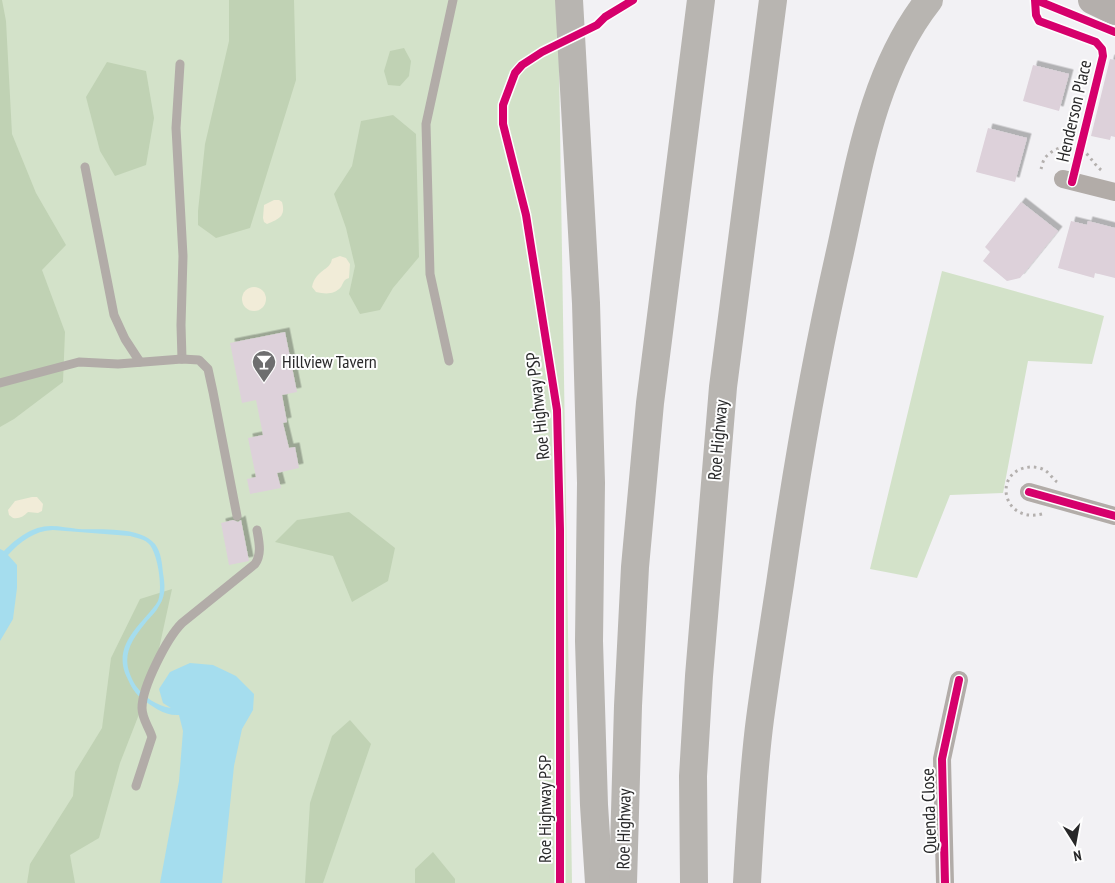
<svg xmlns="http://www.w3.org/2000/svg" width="1115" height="883" font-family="'PT Sans Narrow',sans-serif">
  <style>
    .green { fill: #d3e2c9 }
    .forest { fill: #c0d2b4 }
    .sand { fill: #f1ecd8 }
    .water { fill: #a5ddee }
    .building { fill: #ddd1da; filter: url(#shadow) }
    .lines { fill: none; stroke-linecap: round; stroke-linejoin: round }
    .path { stroke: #b4b0ae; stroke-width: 3; stroke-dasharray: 2.5 4; stroke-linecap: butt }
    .lane { stroke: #b2aca8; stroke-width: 9 }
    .street { stroke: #b2aca8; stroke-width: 18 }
    .primary { stroke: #b4afac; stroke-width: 28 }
    .highway { stroke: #b8b5b1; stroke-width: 28 }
    .cycleway-casing { stroke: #fefefe; stroke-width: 11 }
    .cycleway { stroke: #d6006c; stroke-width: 8 }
    .labels { text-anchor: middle; stroke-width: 4; stroke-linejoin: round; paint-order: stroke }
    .street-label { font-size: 18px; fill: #272728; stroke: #fefefe }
    .poi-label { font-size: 18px; fill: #272728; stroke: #fefefe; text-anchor: start }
  </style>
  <defs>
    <filter id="shadow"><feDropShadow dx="4.5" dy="-4.5" stdDeviation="0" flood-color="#0004"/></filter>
  </defs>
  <rect width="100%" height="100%" fill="#f2f1f4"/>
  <g class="green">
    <path d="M0,0H558L572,883H0Z"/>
    <path d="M942,271L1104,316L1092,364L1028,361L1003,493L950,495L917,578L870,569Z"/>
  </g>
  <g class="forest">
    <path d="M0,0H2L6,21L12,134L36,193L66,245L42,270L65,332L63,382L14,419L0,427Z"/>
    <path d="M229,0H294L296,80L250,228L216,238L198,225V211L205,144L229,41Z"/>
    <path d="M404,48L411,61L409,76L400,86L388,85L384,71L390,51Z"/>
    <path d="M107,62L146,71L154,118L146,165L115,176L100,151L86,97Z"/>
    <path d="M393,115L416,134L419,257L393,288L380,310L360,314L349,294L355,266L346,228L334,194L352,166L361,121Z"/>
    <path d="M349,512L395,548L388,581L352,602L333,556L275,542L297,520Z"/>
    <path d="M172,589L152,681L120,763L99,838L70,855L75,883H27L30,864L73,796L75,772L102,728L111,658L140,599Z"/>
    <path d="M350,720L371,744L323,883H305L310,803L332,736Z"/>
    <path d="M433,852L455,879V883H415V869Z"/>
  </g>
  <g class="sand">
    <path d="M274,200H279L282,202C286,216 279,219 267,224L264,222L263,218L264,205Z"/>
    <path d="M340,256L346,258L350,264L349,278C343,280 344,282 341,287C334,295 325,294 316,292L312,287C316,269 330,271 332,259Z"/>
    <circle cx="254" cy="299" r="12"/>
    <path d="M32,497H37L43,504L42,511L38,513L28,512C23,517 19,519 13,518L9,515L8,510L15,501Z"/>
  </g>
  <path class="water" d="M51,526C60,526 69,528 78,529C100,530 140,526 155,544C161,552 162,563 163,573C165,585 166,596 159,606C156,612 151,616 147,621C129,643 119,659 136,686C144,697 157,706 171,708L163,703L159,689L170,672L190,663L213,665L236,676L254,694L253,710L242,729L234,766L222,883H160L179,781L183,731L179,715C164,716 152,706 141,698C133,692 129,682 125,673C116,648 134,630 149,613C152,609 156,605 158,601C163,588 158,556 150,545C145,539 137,538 130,536L53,530C34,531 21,541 8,555L17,565V588L13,619L0,641V549L4,551C17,538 32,526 51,526Z"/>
  <g class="building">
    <path d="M1110,59L1115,60V137L1111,136L1110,140L1091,136Z"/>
    <path d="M1033,65L1069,74L1059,111L1023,101Z"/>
    <path d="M988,128L1027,138L1015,182L976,172Z"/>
    <path d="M1021,202L1058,231L1020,278L1007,281L983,261L990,252L985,247Z"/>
    <path d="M1071,221L1087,225L1088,221L1115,228V278L1095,273L1094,278L1058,268Z"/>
    <path d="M285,332L297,392L282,395L287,422L283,423L289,448L295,447L299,468L277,473L281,488L250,494L247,479L256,477L248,438L263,435L256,400L242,403L230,343Z"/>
    <path d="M233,520L238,522L241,520L249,561L229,565L221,523Z"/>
  </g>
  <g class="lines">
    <g class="path">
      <path d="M1041,169C1042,166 1043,160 1045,158C1054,146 1074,143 1085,152C1091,158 1095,165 1101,170"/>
      <path d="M1042,514C1001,524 992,469 1031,467C1036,467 1042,468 1046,471C1050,474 1053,479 1057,482"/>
    </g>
    <g class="lane">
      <path d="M180,64L176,128L183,256L181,325L182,359"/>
      <path d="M85,167L114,315L125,339L140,362"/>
      <path d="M449,361L430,274L426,124L453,0"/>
      <path d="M0,383L79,362L118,364L182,359L199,360L208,369L213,392L237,516"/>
      <path d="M136,786L152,737C149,727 142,719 142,708C142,687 167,638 182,623L255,564C262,554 259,542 257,530"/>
    </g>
    <g class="street">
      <path d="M1063,179L1115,192"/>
      <path d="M1029,492L1115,516"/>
      <path d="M945,883L942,759L959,680"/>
    </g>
    <path class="primary" d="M1092,0L1115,11"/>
    <g class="highway">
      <path d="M569,0L586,303L591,483L589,641L594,805L599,883"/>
      <path d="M623,883L628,706L635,567L650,403L701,0"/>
      <path d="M694,883L693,776L699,676L723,387L773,0"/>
      <path d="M747,883C750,829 753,773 760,719C766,674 773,629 780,584C796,472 815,361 840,252C859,166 873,71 929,0"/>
    </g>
    <g class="cycleway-casing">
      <g id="cycleway">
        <path d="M1035,0L1036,15L1039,21L1096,42L1102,49L1103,56L1072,182"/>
        <path d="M1036,0L1115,32"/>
        <path d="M1029,492L1115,516"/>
        <path d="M560,883V530L557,410L526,215L503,124V105L515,73L522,65L542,52L597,25L605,17L633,0"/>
        <path d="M945,883L942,759L959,680"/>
      </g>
    </g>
    <use href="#cycleway" class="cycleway"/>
  </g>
  <defs>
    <g id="bar-pin" transform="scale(1.25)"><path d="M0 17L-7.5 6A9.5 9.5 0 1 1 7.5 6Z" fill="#6e6e6f" stroke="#fefefe"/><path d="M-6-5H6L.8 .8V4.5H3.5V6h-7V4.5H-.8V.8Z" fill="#fff"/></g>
  </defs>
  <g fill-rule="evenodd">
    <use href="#bar-pin" x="264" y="362"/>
  </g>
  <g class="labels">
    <g class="street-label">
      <text transform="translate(1074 111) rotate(-77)" y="6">Henderson Place</text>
      <text transform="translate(538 406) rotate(-96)" y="6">Roe Highway PSP</text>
      <text transform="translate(718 440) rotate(-85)" y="6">Roe Highway</text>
      <text transform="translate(545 809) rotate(-90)" y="6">Roe Highway PSP</text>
      <text transform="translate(929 811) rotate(-92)" y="6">Quenda Close</text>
      <text transform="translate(624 829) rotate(-89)" y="6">Roe Highway</text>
    </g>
    <g class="poi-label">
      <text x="282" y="368">Hillview Tavern</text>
    </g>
  </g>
  <g transform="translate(1075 843) rotate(169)" stroke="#fefefe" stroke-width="4" paint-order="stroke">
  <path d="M0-4L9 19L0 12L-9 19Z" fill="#272728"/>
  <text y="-8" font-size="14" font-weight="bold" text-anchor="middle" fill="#272728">N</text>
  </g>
</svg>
